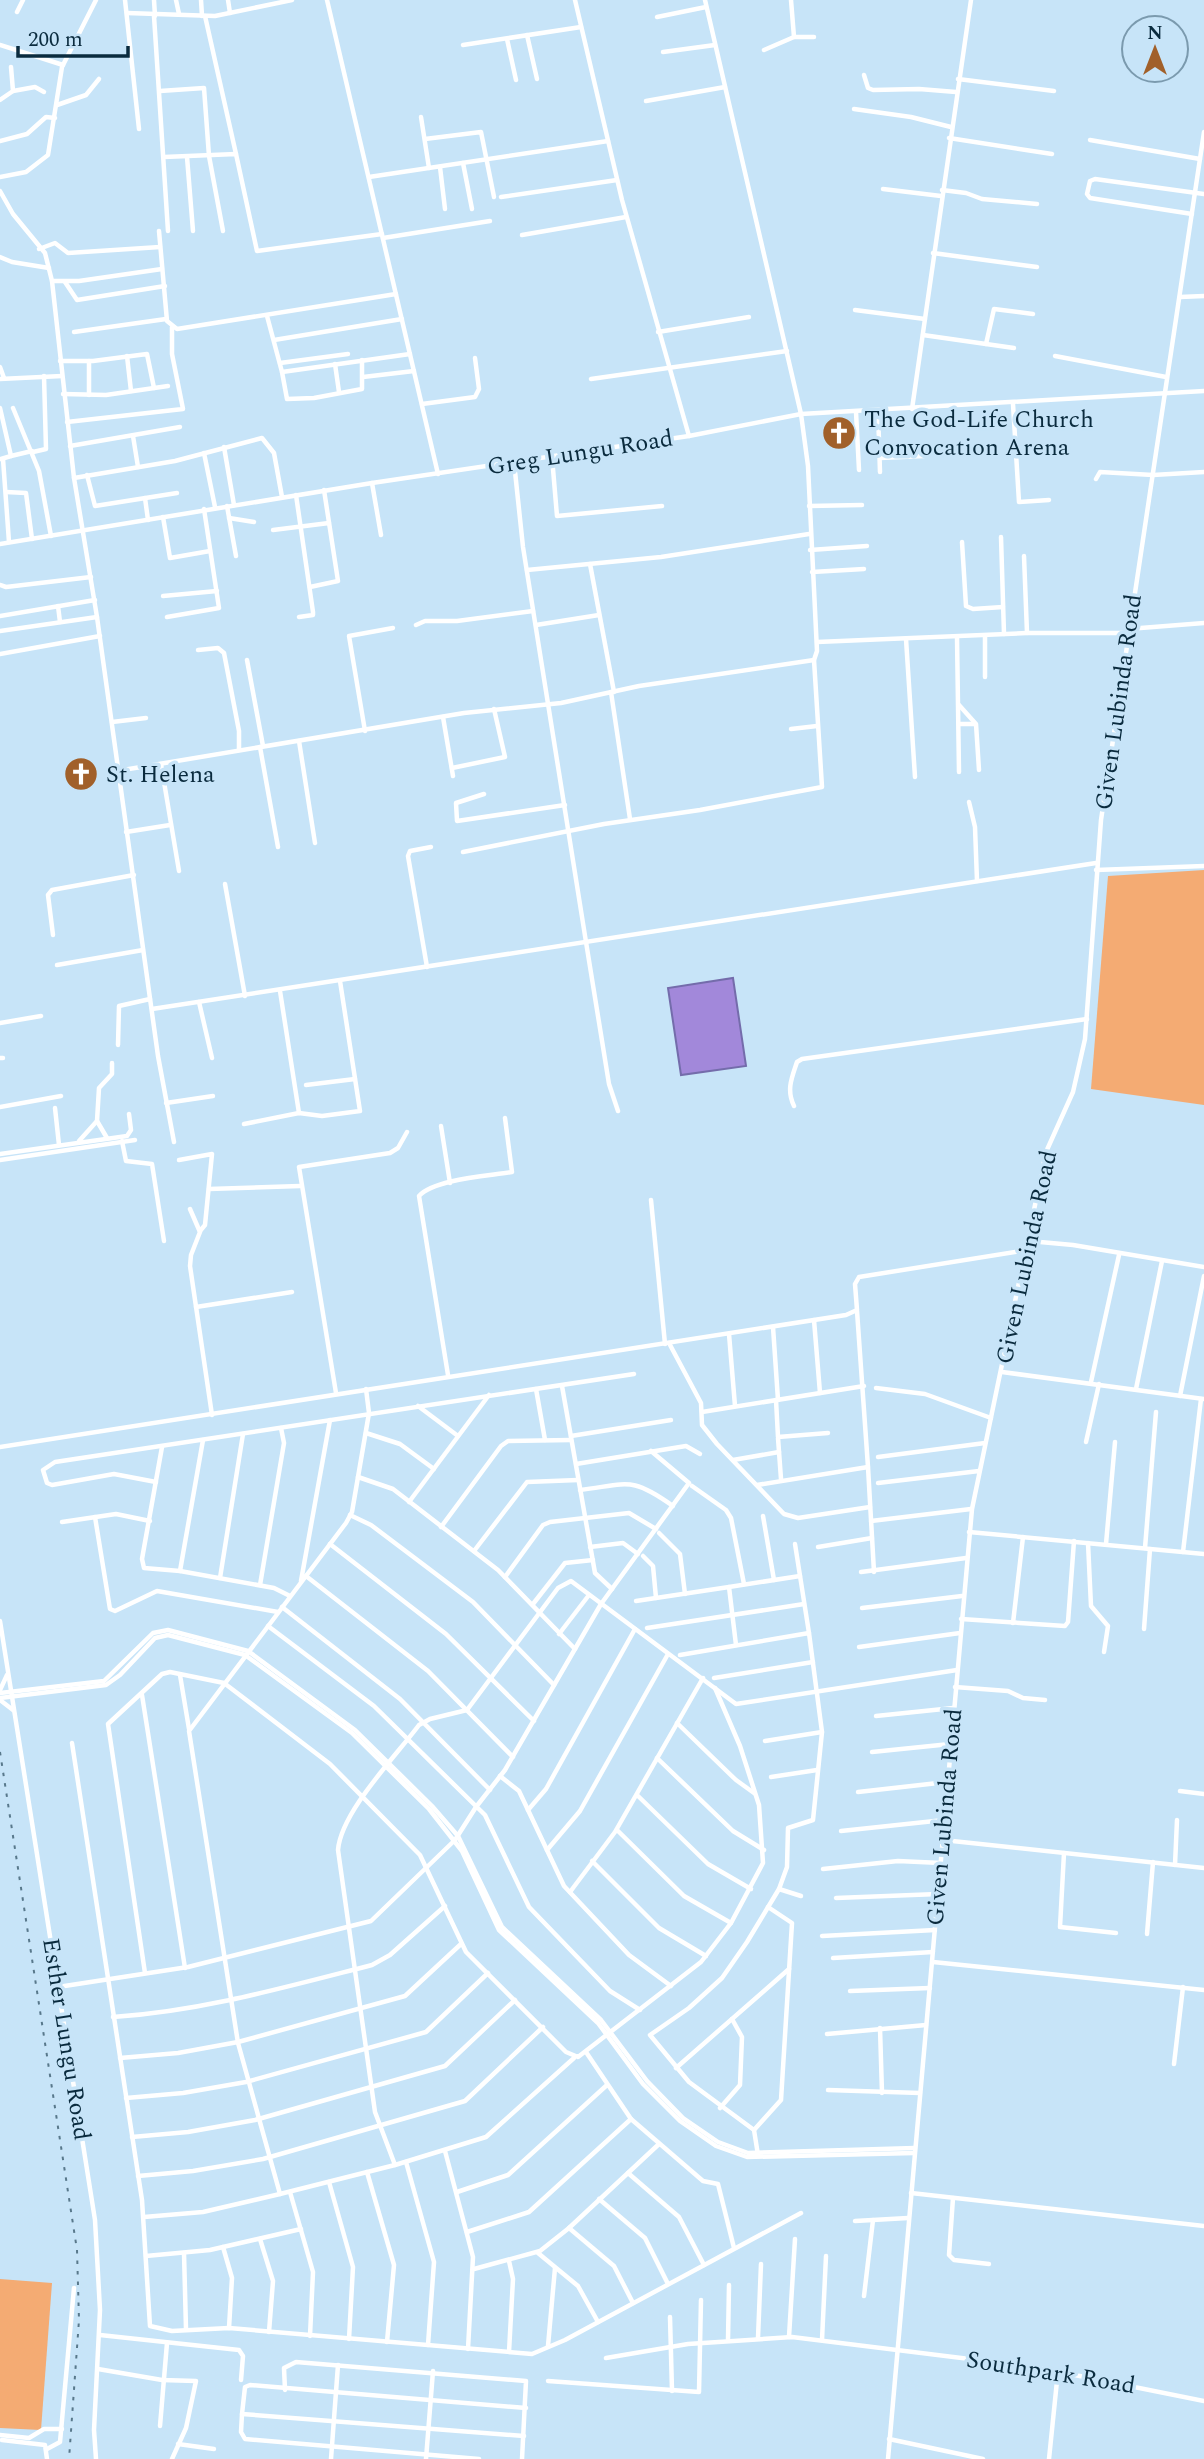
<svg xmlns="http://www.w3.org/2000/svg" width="1204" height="2459" font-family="Spectral,serif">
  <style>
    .green { fill: #f4ab73 }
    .water { fill: #a288da; stroke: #746cab; stroke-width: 2 }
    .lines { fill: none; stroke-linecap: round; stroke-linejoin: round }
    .minor { stroke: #fff; stroke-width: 4.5 }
    .rail { stroke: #58788b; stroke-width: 2; stroke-dasharray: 3.5 7; stroke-linecap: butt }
    .labels { text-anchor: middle; stroke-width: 7; stroke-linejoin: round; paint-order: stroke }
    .poi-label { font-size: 24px; fill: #0a2b3e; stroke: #c7e4f8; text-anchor: start }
    .street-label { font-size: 24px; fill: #0a2b3e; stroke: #c7e4f8 }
  </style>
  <rect width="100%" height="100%" fill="#c7e4f8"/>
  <g class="green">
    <path d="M1204,870V1105L1091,1089L1108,876Z"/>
    <path d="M0,2279L52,2283L41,2430L0,2428Z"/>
  </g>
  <path class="water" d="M733,978L746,1066L681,1075L668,988Z"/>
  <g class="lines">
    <g class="minor">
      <path d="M125,0L139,129"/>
      <path d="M154,0L155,16"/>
      <path d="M176,0L179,14"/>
      <path d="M201,0L202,16"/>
      <path d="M228,0L230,13"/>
      <path d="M327,0L438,474"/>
      <path d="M575,0L622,200L689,436"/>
      <path d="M791,0L794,37H814"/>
      <path d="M17,12L23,0"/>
      <path d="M127,13L215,16L292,0"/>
      <path d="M154,16L168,231"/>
      <path d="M205,16L236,154"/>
      <path d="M657,17L706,7"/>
      <path d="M527,35L537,79"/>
      <path d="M507,39L516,80"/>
      <path d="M0,45L63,65"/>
      <path d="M463,45L581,27"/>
      <path d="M764,50L794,37"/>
      <path d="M663,52L715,45"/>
      <path d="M864,75L868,88L873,90L919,89L956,92"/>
      <path d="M958,79L1054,91"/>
      <path d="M13,91L35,87L44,92"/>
      <path d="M160,91L204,88L209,156L223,231"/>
      <path d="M0,100L13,91L11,67"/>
      <path d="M646,101L725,87"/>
      <path d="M57,105L86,95L99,79"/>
      <path d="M854,109L911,117L951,127"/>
      <path d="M421,117L429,168"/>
      <path d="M949,138L1052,154"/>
      <path d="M425,139L481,132L494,197"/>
      <path d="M1090,140L1200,159"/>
      <path d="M0,141L27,134L46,117L55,118"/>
      <path d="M164,157L236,154L257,251L382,234"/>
      <path d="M187,157L193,231"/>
      <path d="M463,163L472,209"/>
      <path d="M440,167L445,209"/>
      <path d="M0,177L26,172L48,155L62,67L96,0"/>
      <path d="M369,177L608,141"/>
      <path d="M883,189L941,196"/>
      <path d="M942,190L966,193L982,199L1037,204"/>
      <path d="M0,191L13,214L45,253L52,281L74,478L97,617L158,1056L174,1142"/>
      <path d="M501,197L617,180"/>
      <path d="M1192,214L1090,198L1087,194L1090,181L1095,179L1204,194"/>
      <path d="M159,231L167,321L177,329L396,294"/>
      <path d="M522,235L626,217"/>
      <path d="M383,238L490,221"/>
      <path d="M39,249L55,243L68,253L160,247"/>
      <path d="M933,253L1037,267"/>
      <path d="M0,257L12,262L49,268"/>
      <path d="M52,281H79L162,269"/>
      <path d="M65,282L77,300L165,286"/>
      <path d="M1180,297L1204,296"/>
      <path d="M855,310L925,319"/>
      <path d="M267,316L282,372L410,354"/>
      <path d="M74,332L166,319"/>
      <path d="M658,332L749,317"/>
      <path d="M923,335L1014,348"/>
      <path d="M274,340L402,319"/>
      <path d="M986,344L994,309L1033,314"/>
      <path d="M127,356L131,391"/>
      <path d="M1055,356L1166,377"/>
      <path d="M60,361H93L147,354L154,388"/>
      <path d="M280,363L348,354"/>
      <path d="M335,364L339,392"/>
      <path d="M0,367L4,378"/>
      <path d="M282,372L287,399L314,398L362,389V360"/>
      <path d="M363,377L414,371"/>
      <path d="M0,379L62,376"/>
      <path d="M591,379L787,351"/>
      <path d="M63,394L106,395L168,386"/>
      <path d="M89,395V361"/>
      <path d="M422,404L475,397L479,389L475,358"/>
      <path d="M1013,404L1019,502L1049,500"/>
      <path d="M0,408L11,456L1,459"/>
      <path d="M13,408L39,471L51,536"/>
      <path d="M912,409L971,0"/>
      <path d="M878,411L880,472"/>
      <path d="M856,412L859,470"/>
      <path d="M67,422L183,409L172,354V327"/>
      <path d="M133,436L138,467"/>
      <path d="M70,446L180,427"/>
      <path d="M224,447L234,505"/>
      <path d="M33,452L46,449L44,376"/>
      <path d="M204,453L215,507"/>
      <path d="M11,456L32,451"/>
      <path d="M552,457L557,516L662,506"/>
      <path d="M880,458L924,456"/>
      <path d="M3,459L9,542"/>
      <path d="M514,462L523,547L586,942L609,1084L618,1111"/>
      <path d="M87,475L95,506L177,493"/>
      <path d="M74,478L175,461L262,438L274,453L282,497"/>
      <path d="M1096,479L1100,472L1153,475L1204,472"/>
      <path d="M372,483L381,535"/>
      <path d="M6,492L26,493L32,539"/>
      <path d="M296,495L313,612V615L299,617"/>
      <path d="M145,498L148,520"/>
      <path d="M227,506L236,556"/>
      <path d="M809,506L862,505"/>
      <path d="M163,517L170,558L210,551"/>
      <path d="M229,518L254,522"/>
      <path d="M273,530L329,523"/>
      <path d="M1001,537L1004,634"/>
      <path d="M962,542L966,606L973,609L1003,607"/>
      <path d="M0,544L372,483L689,436L801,414L1204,391"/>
      <path d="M810,550L867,546"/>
      <path d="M1024,556L1027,633"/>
      <path d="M590,564L614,692"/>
      <path d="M527,570L661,557L809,534"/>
      <path d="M812,572L864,569"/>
      <path d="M0,585L6,587L91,577"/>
      <path d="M310,587L338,581L324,490"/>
      <path d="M163,596L217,591"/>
      <path d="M58,606L60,622"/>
      <path d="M0,616L95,600"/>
      <path d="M167,617L219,608L204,509"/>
      <path d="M416,625L425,621H457L533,611"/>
      <path d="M536,625L599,615"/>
      <path d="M1128,629L1204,623"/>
      <path d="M0,631L97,617"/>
      <path d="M957,637L959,772"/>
      <path d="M906,639L915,777"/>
      <path d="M817,642L1027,633H1127"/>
      <path d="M198,650L218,648L224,653L239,731V750"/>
      <path d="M0,654L100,636"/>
      <path d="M247,660L263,746"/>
      <path d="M985,677V636"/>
      <path d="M611,692L630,819"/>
      <path d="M959,705L976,724L979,770"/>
      <path d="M443,717L453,776"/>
      <path d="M112,722L146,718"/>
      <path d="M959,724H975"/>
      <path d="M791,729L817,726"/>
      <path d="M365,731L349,636L393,628"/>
      <path d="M299,741L315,843"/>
      <path d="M260,747L278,847"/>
      <path d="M161,764L179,871"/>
      <path d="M452,768L505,757L494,709"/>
      <path d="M117,771L464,713L561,703L639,686L814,660"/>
      <path d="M484,794L456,803L457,821L565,805"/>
      <path d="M969,802L975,827L977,881"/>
      <path d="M126,832L170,825"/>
      <path d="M463,852L604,824L700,810L822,787L814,660L817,651L808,466L801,414L705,0"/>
      <path d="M1096,870L1204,866"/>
      <path d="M225,884L245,996"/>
      <path d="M53,935L48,895L52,890L134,875"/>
      <path d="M57,965L143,950"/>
      <path d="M427,967L408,856L410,851L431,847"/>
      <path d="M280,991L299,1113"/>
      <path d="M199,1002L212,1058"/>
      <path d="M152,1009L1096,863"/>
      <path d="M0,1023L41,1016"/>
      <path d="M118,1045L119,1006L150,999"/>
      <path d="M0,1058H3"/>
      <path d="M306,1085L355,1079"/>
      <path d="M166,1103L213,1096"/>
      <path d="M794,1106C786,1090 792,1077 797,1062L802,1059L1087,1019"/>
      <path d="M0,1107L61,1096"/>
      <path d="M55,1108L59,1145"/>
      <path d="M97,1121L107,1138"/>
      <path d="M244,1124L299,1113L322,1116L360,1111L340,981"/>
      <path d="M441,1126L450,1183"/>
      <path d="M79,1141L97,1121L99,1088L112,1074V1063"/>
      <path d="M122,1141L126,1161L152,1164L164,1241"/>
      <path d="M0,1154L127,1136L131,1130L129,1114"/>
      <path d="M0,1160L135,1140"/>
      <path d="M179,1160L212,1154L205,1225L200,1231"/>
      <path d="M209,1189L300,1186"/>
      <path d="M651,1200L665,1344"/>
      <path d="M190,1209L200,1232L191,1255L190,1266L212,1415"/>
      <path d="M1029,1241L1073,1245L1204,1267"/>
      <path d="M196,1307L292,1292"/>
      <path d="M857,1311L868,1467"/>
      <path d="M814,1320L820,1393"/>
      <path d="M773,1327L778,1400"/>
      <path d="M729,1334L735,1406"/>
      <path d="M669,1343L701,1403L702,1425L717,1444L784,1514L798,1518L870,1507"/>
      <path d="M1002,1372L1204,1399"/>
      <path d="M448,1375L419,1196C434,1179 489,1176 512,1172L505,1118"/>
      <path d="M1091,1382L1119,1255"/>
      <path d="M562,1386L595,1573L612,1589"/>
      <path d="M876,1388L925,1394L991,1418"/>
      <path d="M536,1389L545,1440"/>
      <path d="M1136,1389L1162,1261"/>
      <path d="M336,1393L299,1167L390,1153L398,1148L407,1132"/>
      <path d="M1180,1396L1204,1276"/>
      <path d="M776,1400L778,1437L828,1433"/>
      <path d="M418,1406L458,1436"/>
      <path d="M702,1412L864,1386"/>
      <path d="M366,1433L400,1444L434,1469"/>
      <path d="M571,1436L671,1420"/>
      <path d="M778,1438L781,1479"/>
      <path d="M1086,1442L1099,1384"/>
      <path d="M0,1447L846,1315L857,1310L855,1284L859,1277L1027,1250"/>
      <path d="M162,1447L142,1559L144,1568L180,1571L274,1588L290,1596"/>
      <path d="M878,1457L985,1443"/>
      <path d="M733,1460L779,1452"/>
      <path d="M576,1464L686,1446L700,1454"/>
      <path d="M358,1477L393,1489L498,1570L575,1649"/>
      <path d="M156,1482L114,1474L52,1485L47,1483L43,1470L55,1462L634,1374"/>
      <path d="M878,1483L979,1471"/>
      <path d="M757,1485L868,1467L874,1572"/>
      <path d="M692,1486L726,1510L731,1518L744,1584"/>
      <path d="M580,1490C629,1484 631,1476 673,1506"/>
      <path d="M409,1502L489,1395"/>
      <path d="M350,1515L371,1525L473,1602L554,1685"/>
      <path d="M763,1516L774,1580"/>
      <path d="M95,1517L110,1609L115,1611L157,1591L278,1612"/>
      <path d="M871,1521L971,1509"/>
      <path d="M62,1522L116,1514L150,1521"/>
      <path d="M441,1527L501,1446L508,1441L571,1440"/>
      <path d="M969,1532L1204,1554"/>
      <path d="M659,1533L680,1554L685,1594"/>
      <path d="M1088,1543L1091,1606L1108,1626L1104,1652"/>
      <path d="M330,1544L446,1634L534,1721"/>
      <path d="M795,1544L809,1633"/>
      <path d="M1106,1544L1115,1442"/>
      <path d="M590,1547L623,1543L638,1554"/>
      <path d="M818,1547L872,1538"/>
      <path d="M1145,1548L1156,1412"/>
      <path d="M474,1551L527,1482L578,1480"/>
      <path d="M1183,1552L1201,1399"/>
      <path d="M643,1556L653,1566L656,1598"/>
      <path d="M180,1571L203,1440"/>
      <path d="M861,1572L966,1558"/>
      <path d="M306,1576L428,1671L513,1757"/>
      <path d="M505,1577L543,1525L550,1522L629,1513L656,1529"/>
      <path d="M220,1578L243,1434"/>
      <path d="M301,1581L330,1420"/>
      <path d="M260,1585L284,1443L281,1428"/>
      <path d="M636,1601L729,1587"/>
      <path d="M533,1604L565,1563L593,1560"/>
      <path d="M282,1607L400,1699L490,1790"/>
      <path d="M862,1608L962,1596"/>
      <path d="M961,1619L1065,1626L1068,1622L1074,1541"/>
      <path d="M0,1621L95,2220L100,2310L94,2430L96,2459"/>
      <path d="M1013,1623L1023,1537"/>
      <path d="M268,1626L374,1706L485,1815L529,1907L610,1991L640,2010"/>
      <path d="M647,1628L804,1604"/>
      <path d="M1144,1629L1150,1549"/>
      <path d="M559,1634L589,1595"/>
      <path d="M736,1645L729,1587L800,1576"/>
      <path d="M859,1647L960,1633"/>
      <path d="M680,1655L809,1633L822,1732L813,1820L788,1828L787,1867L779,1889L747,1942L722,1978L689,2008L650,2035L689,2082L754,2130"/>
      <path d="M180,1675L189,1729"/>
      <path d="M714,1678L813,1662"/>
      <path d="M955,1687L1008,1691L1023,1698L1045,1700"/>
      <path d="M0,1690L7,1675"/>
      <path d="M0,1693L104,1681L153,1633L168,1630L248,1651L355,1730L432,1806L458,1836L502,1927L601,2020L647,2081L683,2118L718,2142L748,2153L915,2148"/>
      <path d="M142,1695L185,1968"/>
      <path d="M0,1698L106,1685L120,1675L155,1638L168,1635L245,1655L352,1733L429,1809L462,1851L499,1930L598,2023L643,2084L680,2121L716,2146L747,2157L914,2153"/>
      <path d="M0,1700L13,1710"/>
      <path d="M876,1716L953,1708"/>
      <path d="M677,1723L736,1780L754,1793"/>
      <path d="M765,1741L822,1732"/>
      <path d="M72,1743L142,2200L150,2326L172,2331L229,2328L532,2354L565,2340L801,2213"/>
      <path d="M872,1752L950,1744"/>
      <path d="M657,1758L733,1831L764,1850"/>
      <path d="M500,1776L519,1791L564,1886L629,1955L671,1986"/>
      <path d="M771,1777L817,1770"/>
      <path d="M1180,1791L1204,1794"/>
      <path d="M858,1792L947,1782"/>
      <path d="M637,1795L708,1864L751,1889"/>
      <path d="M528,1810L546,1789L635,1629"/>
      <path d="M617,1830L684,1896L731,1923"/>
      <path d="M841,1831L944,1820"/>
      <path d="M943,1840L1204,1868"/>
      <path d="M547,1850L580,1811L668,1654"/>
      <path d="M1064,1853L1060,1927L1116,1933"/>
      <path d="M592,1861L659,1928L706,1956"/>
      <path d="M1175,1865L1177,1820"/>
      <path d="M823,1869L898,1861L941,1863"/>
      <path d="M779,1889L801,1896"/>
      <path d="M570,1892L615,1832L703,1678"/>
      <path d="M836,1898L938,1894"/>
      <path d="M1147,1934L1153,1862"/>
      <path d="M822,1936L935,1930"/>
      <path d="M833,1958L933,1952"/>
      <path d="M933,1962L1204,1990"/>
      <path d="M145,1973L108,1724L162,1674L170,1672L224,1683L330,1764L420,1855L466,1952L566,2052L578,2057L701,1962L731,1923L763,1863L759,1805L740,1746L715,1688"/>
      <path d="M58,1987L188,1967L371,1921L455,1840L476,1807L505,1770L601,1604L689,1483L651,1451"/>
      <path d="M850,1991L930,1988"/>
      <path d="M113,2017C202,2011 286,1987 372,1965L390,1955L445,1906"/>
      <path d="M880,2028L882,2093"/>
      <path d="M827,2034L926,2025"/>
      <path d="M586,2052L631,2119L703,2181L718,2184L734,2248"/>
      <path d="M120,2058L178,2053L238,2042L405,1996L461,1944"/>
      <path d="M1174,2064L1183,1987"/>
      <path d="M676,2068L789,1969"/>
      <path d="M828,2090L920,2093"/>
      <path d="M126,2098L183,2093L246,2082L426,2032L488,1973"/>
      <path d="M720,2108L740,2085L742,2037L732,2019"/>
      <path d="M132,2137L188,2132L255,2120L445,2066L515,2000"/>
      <path d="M445,2151L473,2257L468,2349"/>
      <path d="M758,2155L754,2130L781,2100L792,1923L768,1907"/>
      <path d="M406,2162L434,2262L428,2345"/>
      <path d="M395,2165L375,2112L338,1850C341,1812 396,1756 419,1725L430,1719L467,1710L558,1588L571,1581L736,1704L957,1670"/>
      <path d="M367,2172L394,2265L387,2342"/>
      <path d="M628,2173L679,2217L704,2265"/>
      <path d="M138,2176L193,2171L263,2159L465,2101L543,2027"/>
      <path d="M329,2182L353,2267L349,2339"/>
      <path d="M290,2192L313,2272L310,2336"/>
      <path d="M457,2192L508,2175L607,2085"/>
      <path d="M911,2193L1204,2226"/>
      <path d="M280,2194L238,2043L189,1731L346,1523L352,1512L369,1413L366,1389"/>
      <path d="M953,2198L949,2255L954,2260L989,2264"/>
      <path d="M599,2199L645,2238L668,2284"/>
      <path d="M144,2217L203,2212L280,2194L395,2165L486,2137L574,2058"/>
      <path d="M855,2221L908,2218"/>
      <path d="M569,2228L614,2266L633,2303"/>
      <path d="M467,2232L529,2212L631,2119"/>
      <path d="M260,2239L273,2281L269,2332"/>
      <path d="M223,2247L232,2278L229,2328"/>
      <path d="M184,2253L186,2329"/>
      <path d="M538,2253L578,2286L598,2322"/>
      <path d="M146,2256L210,2250L301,2229"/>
      <path d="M474,2269L540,2251L569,2228L659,2144"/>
      <path d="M864,2296L873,2220"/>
      <path d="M670,2317L672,2391"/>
      <path d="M100,2335L239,2350L243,2356L241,2380"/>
      <path d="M789,2337L795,2239"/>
      <path d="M758,2338L761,2264"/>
      <path d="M728,2340L729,2285"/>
      <path d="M822,2340L826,2256"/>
      <path d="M548,2346L555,2268"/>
      <path d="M509,2352L513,2279L509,2261"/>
      <path d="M606,2358L688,2344L792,2337L1035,2367L1204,2401"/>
      <path d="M98,2369L162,2380L196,2381L186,2428L172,2459"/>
      <path d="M548,2381L699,2392L701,2300"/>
      <path d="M285,2390L284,2368L296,2362L526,2381L522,2459"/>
      <path d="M242,2414L241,2432L245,2439L479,2459"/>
      <path d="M160,2426L167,2343"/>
      <path d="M0,2435L29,2438L44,2429H62"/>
      <path d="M524,2436L242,2414L245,2387L250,2385L526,2408"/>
      <path d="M889,2439L983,2459"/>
      <path d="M2,2440L45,2445L47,2459"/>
      <path d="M178,2444L214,2449"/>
      <path d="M47,2449L60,2442L74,2288"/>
      <path d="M331,2459L338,2365"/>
      <path d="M426,2459L433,2371"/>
      <path d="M888,2459L972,1509L1046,1152L1073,1092L1085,1039L1101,820L1204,132"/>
      <path d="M1049,2459L1058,2371"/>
    </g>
    <path class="rail" d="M0,1752L77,2250L79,2320L69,2459"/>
  </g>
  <defs>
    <g id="church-disc" transform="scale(1.75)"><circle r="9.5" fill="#a1602a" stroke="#c7e4f8"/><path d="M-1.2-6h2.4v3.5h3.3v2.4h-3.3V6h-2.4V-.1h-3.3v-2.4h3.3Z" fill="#fff"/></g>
  </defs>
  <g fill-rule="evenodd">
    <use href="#church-disc" x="839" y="433"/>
    <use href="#church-disc" x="81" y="774"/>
  </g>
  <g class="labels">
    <g class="poi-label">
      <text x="864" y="427">The God-Life Church<tspan x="864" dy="28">Convocation Arena</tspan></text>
      <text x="106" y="782">St. Helena</text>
    </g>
    <g class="street-label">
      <text transform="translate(580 452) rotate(-9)" y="8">Greg Lungu Road</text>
      <text transform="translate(1118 702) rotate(-82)" y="8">Given Lubinda Road</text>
      <text transform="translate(1026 1257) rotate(-78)" y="8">Given Lubinda Road</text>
      <text transform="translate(944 1817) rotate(-85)" y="8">Given Lubinda Road</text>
      <text transform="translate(67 2039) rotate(81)" y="8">Esther Lungu Road</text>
      <text transform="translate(1051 2372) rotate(9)" y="8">Southpark Road</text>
    </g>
  </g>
  <g transform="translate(1155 49)"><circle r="33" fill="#c7e4f8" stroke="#7b9aae" stroke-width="2"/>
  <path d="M0-5L12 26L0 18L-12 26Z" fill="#a1602a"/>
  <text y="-10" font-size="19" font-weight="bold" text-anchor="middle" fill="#0a2b3e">N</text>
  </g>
  <path d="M18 46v10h110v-10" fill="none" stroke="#0a2b3e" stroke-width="3.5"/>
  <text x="28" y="46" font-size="21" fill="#0a2b3e" stroke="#c7e4f8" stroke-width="5" paint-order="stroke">200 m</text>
</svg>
